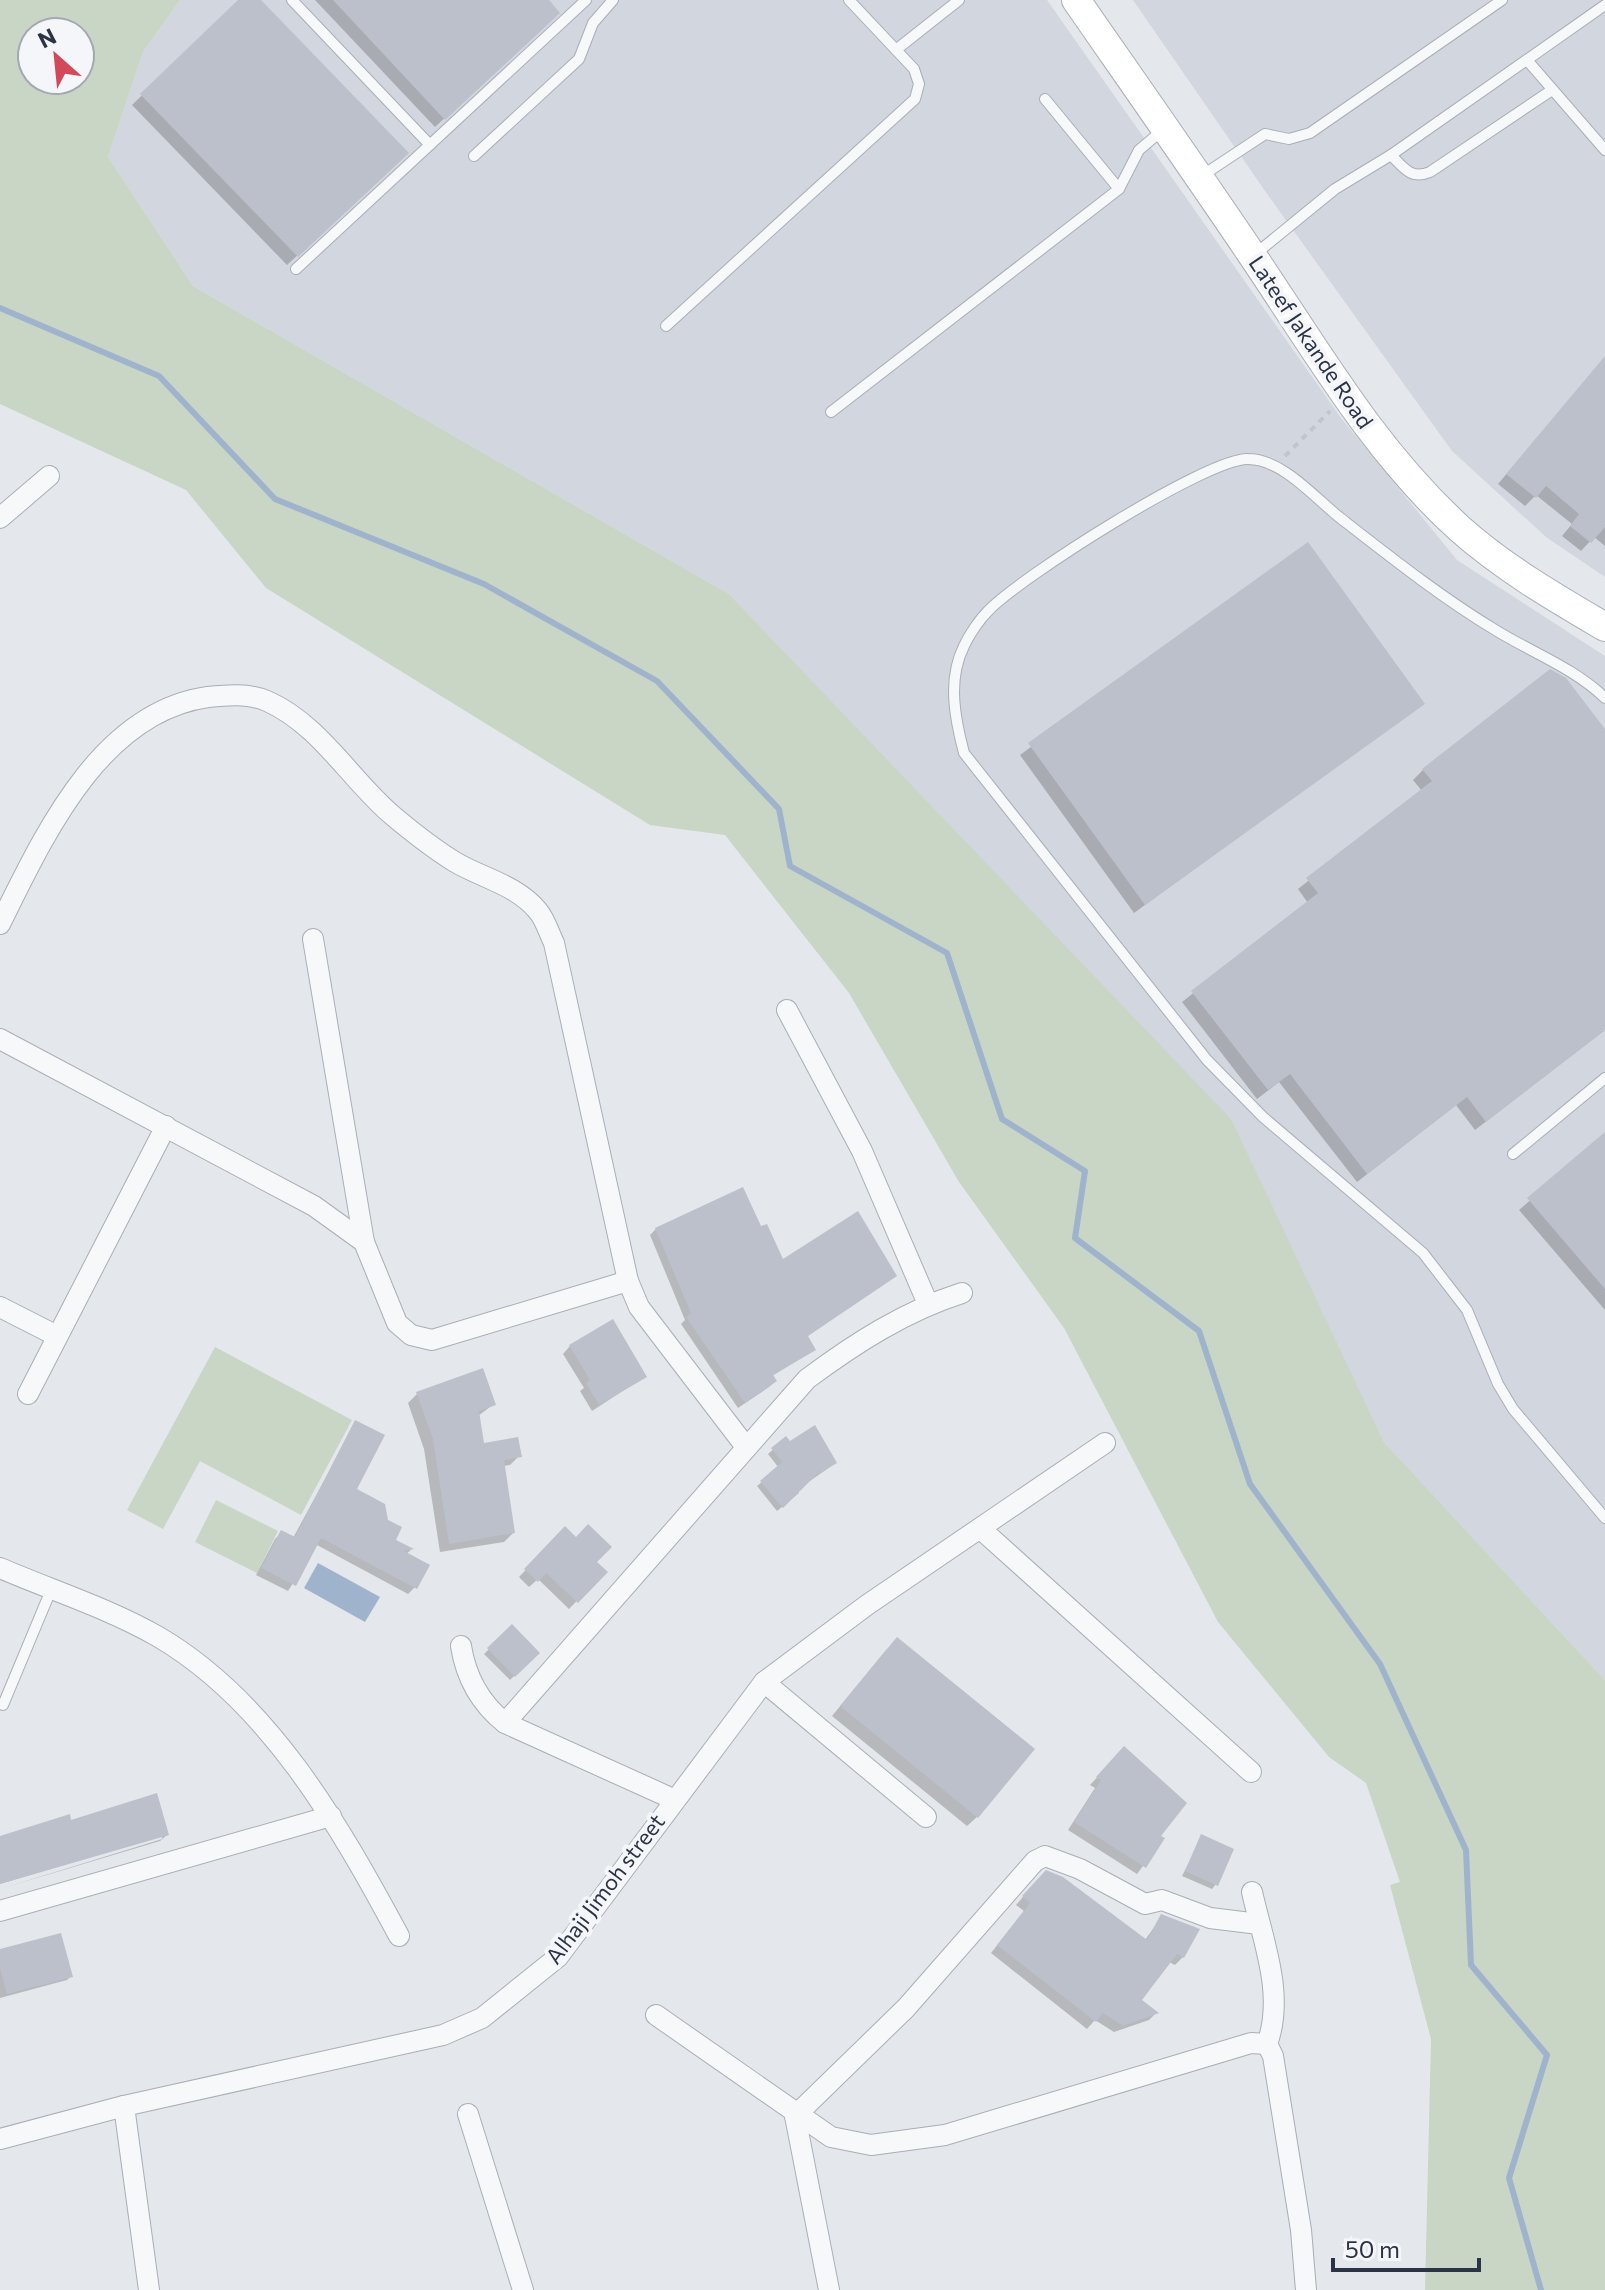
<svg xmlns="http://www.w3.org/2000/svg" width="1605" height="2290" font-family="Commissioner,sans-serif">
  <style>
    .built { fill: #d2d6de }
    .green { fill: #c9d6c5; fill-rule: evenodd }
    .water { fill: #9fb4cc }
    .shadow { fill: #0003 }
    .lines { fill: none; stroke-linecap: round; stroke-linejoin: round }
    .stream { stroke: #9fb4cc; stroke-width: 6 }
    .building { fill: #bbc0ca }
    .lane-casing { stroke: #a9aeb7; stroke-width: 12 }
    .street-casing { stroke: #a9aeb7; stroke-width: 22 }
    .secondary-casing { stroke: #a9aeb7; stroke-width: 30 }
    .path { stroke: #c2c5cb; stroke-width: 4; stroke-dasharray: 6 6; stroke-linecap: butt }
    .lane { stroke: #f7f8fa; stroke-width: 10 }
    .street { stroke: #f7f8fa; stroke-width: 20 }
    .secondary { stroke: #fff; stroke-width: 28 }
    .labels { text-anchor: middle; stroke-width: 8; stroke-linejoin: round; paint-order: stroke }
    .street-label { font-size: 22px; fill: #2b3445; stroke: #f4f6f9 }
  </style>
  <rect width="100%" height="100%" fill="#e4e7ec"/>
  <g class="built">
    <path d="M180,0H1047L1341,418L1457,560L1605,656V1680L1384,1442L1230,1119L729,594L193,286L108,157L143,52Z"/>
    <path d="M1133,0H1605V577L1546,537L1452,451L1265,191Z"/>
  </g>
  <g class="green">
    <path d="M0,0H180L143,52L108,157L193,286L729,594L1231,1119L1384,1442L1605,1680V2290H1425L1431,2039L1390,1885L1400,1882L1366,1783L1329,1757L1218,1622L1064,1328L959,1182L849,993L725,835L650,825L266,588L186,490L0,404ZM32,32H80V80H32Z"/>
    <path d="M215,1347L352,1420L301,1515L200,1461L163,1529L127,1510Z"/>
    <path d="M216,1500L278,1531L257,1573L195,1542Z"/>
  </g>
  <path class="water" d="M318,1563L380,1597L365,1622L304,1588Z"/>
  <g class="shadow">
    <path d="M241,0H258L397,163L287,265L132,105Z"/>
    <path d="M315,0H546L548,22L435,127Z"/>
    <path d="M1605,358V546L1594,537L1581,551L1562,536L1572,524L1536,495L1525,506L1498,484Z"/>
    <path d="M1308,545L1422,703L1134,913L1020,755Z"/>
    <path d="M1550,672L1605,732V1030L1475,1130L1456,1105L1357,1182L1279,1082L1257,1099L1182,1002L1308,903L1298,889L1422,791L1413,780L1423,770Z"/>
    <path d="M1605,1135V1310L1519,1210Z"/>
    <path d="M656,1229H760L782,1262L895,1276L806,1337L814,1350L772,1376L775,1381L769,1387L738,1408L681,1324L685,1320L650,1235Z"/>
    <path d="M570,1346L644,1377L592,1411L580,1391L584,1388L563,1354Z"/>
    <path d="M417,1394L494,1404L478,1416L482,1445L519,1456L510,1465L503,1466L513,1533L504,1542L440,1552L424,1449L408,1403Z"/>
    <path d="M356,1422L354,1490L393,1540L411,1550L406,1554L415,1587L408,1594L317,1545L288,1591L256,1575L275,1539L281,1533L293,1538Z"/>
    <path d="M785,1439L830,1467L797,1490L799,1493L777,1511L757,1486L779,1468L768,1454Z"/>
    <path d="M565,1529L605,1572L569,1609L538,1579L529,1587L519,1577Z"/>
    <path d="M512,1627L537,1653L510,1680L484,1654Z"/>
    <path d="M887,1649L977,1817L967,1826L832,1716Z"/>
    <path d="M1124,1749L1158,1836L1163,1839L1137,1874L1068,1830L1095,1788L1090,1785Z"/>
    <path d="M70,1822L167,1835L160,1841L0,1889L162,1839V1835L0,1884V1838Z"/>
    <path d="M1202,1837L1216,1884L1212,1889L1182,1876Z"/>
    <path d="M1036,1882L1145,1940L1162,1916L1183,1957L1175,1965L1169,1962L1140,2000L1156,2013L1149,2020L1114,2032L1095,2020L1087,2029L991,1953L1024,1911L1016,1905Z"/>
    <path d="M0,1951L71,1976L67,1980L0,1998Z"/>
  </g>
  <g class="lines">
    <path class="stream" d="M0,308L159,376L275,499L484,584L657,681L779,809L790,866L947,953L1002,1119L1085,1171L1075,1238L1199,1331L1250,1484L1380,1664L1466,1850L1471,1965L1547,2055L1509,2178L1541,2290"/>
  </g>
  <g class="building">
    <path d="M238,0H261L409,153L298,257L140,94Z"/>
    <path d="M333,0H549L560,13L445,120Z"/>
    <path d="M1605,356V527L1591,543L1570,526L1579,514L1546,486L1536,498L1506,474Z"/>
    <path d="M1308,542L1425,704L1145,905L1028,743Z"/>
    <path d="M1550,669L1566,678L1605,729V1030L1486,1122L1467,1097L1367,1174L1290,1074L1268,1090L1191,991L1318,893L1306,878L1432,781L1422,769Z"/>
    <path d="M1605,1132V1289L1527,1198Z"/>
    <path d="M743,1187L761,1226L767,1224L783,1259L858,1211L897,1276L808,1336L816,1350L773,1375L777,1381L745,1403L686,1317L691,1313L655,1228Z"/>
    <path d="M613,1319L647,1377L599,1405L586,1383L590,1380L569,1345Z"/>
    <path d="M483,1368L496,1405L479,1411L484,1443L518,1437L522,1457L504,1460L515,1533L449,1544L433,1439L416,1392Z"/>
    <path d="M355,1420L385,1435L357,1489L385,1504L388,1520L402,1527L396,1540L414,1549L404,1551L430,1565L417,1589L321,1538L296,1586L261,1568L281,1530L295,1537Z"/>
    <path d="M815,1425L837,1463L815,1476L783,1508L760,1481L782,1462L771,1448L786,1436L790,1441Z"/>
    <path d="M588,1524L612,1547L597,1562L608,1572L578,1603L546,1573L538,1582L524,1569L565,1526L576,1537Z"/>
    <path d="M512,1624L540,1653L515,1677L487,1648Z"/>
    <path d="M897,1637L1035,1749L978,1818L840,1706Z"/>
    <path d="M1124,1746L1187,1803L1161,1836L1165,1838L1146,1868L1074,1822L1101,1780L1096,1777Z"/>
    <path d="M157,1793L169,1835L0,1884V1836L70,1814L71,1820Z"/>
    <path d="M1201,1834L1234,1849L1218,1886L1185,1871Z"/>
    <path d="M1046,1870L1063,1877L1147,1940L1161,1914L1200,1929L1184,1958L1177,1954L1142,2000L1159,2013L1123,2026L1103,2013L1096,2022L997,1945L1030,1903L1022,1896Z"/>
    <path d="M61,1933L73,1977L7,1994L0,1968V1949Z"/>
  </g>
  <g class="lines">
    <g class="lane-casing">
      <g id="lane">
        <path d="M292,0L430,145"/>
        <path d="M897,49L959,0"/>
        <path d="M1527,60L1605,150"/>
        <path d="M1045,99L1119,189"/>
        <path d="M1391,155C1404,168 1411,180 1430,172L1552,90"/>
        <path d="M474,156L579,59L593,23L613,0"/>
        <path d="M1200,177L1265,134L1289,139L1310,133L1502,0"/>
        <path d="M1254,255L1335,189L1391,155L1605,5"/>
        <path d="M296,269L586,0"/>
        <path d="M666,326L915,99L919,84L914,69L849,0"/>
        <path d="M831,412L1119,189L1139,150L1164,129"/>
        <path d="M1605,698C1574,668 1533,653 1497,631C1442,598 1389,556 1339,517C1314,497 1282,459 1248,459C1207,458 1019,578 988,611C979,620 969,635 964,646C947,680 955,719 964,753L1207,1060L1263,1117L1423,1253L1467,1310L1498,1384L1513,1409L1605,1518"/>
        <path d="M1513,1154L1605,1078"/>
        <path d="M3,1705L51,1590"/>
      </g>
    </g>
    <g class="street-casing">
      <g id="street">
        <path d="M0,518L49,476"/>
        <path d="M0,924C43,838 99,712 208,697C227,695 249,693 267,701C319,724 350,779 392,815C411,831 434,849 455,862C482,878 517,885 538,911C545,919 549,933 554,943L628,1281L639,1307L746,1447"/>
        <path d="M313,939L364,1242"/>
        <path d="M787,1010L862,1151L928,1304"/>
        <path d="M0,1039L314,1206L364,1242L397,1323L411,1335L432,1340L628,1281"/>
        <path d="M0,1307L57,1336"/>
        <path d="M28,1394L166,1126"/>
        <path d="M982,1530L1251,1772"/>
        <path d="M0,1568C51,1590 108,1608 157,1636C269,1701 339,1825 399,1936"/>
        <path d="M461,1646C466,1678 480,1703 505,1723L673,1799"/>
        <path d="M764,1682L926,1817"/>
        <path d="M505,1723L807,1379C854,1344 905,1311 962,1293"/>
        <path d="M1252,1892C1263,1941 1285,1995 1267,2044L1273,2056L1301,2230L1306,2290"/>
        <path d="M0,1911L331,1816"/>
        <path d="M656,2015L831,2137L871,2145L945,2135L1251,2043L1267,2044"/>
        <path d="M124,2106L149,2290"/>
        <path d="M468,2114L523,2290"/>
        <path d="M795,2116L906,2008L1035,1861L1045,1856L1080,1869L1145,1904L1162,1900L1210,1918L1259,1924"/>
        <path d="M795,2116L829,2290"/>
        <path d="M0,2139L124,2106L443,2035L482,2018L558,1957L764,1682L867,1605L1105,1443"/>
      </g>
    </g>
    <g class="secondary-casing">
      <path id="secondary" d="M1076,0C1135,85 1194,169 1252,255C1317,351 1373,450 1460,529C1504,568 1554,597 1605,627"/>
    </g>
    <path class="path" d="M1285,456L1330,411"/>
    <use href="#lane" class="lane"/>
    <use href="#street" class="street"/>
    <use href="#secondary" class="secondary"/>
  </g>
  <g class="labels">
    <g class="street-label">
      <text transform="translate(1311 342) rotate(56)" y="8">Lateef Jakande Road</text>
      <text transform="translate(605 1889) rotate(-53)" y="8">Alhaji Jimoh street</text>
    </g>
  </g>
  <g transform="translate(56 56) rotate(333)"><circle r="38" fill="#f4f6f9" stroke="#a4a8b1" stroke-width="2"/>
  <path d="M0-6L14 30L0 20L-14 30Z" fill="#d1495b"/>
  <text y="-12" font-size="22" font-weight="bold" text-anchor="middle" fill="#2b3445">N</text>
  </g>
  <path d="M1333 2258v12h146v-12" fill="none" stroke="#2b3445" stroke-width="4"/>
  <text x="1345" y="2258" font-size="24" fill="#2b3445" stroke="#f4f6f9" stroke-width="6" paint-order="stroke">50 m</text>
</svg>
